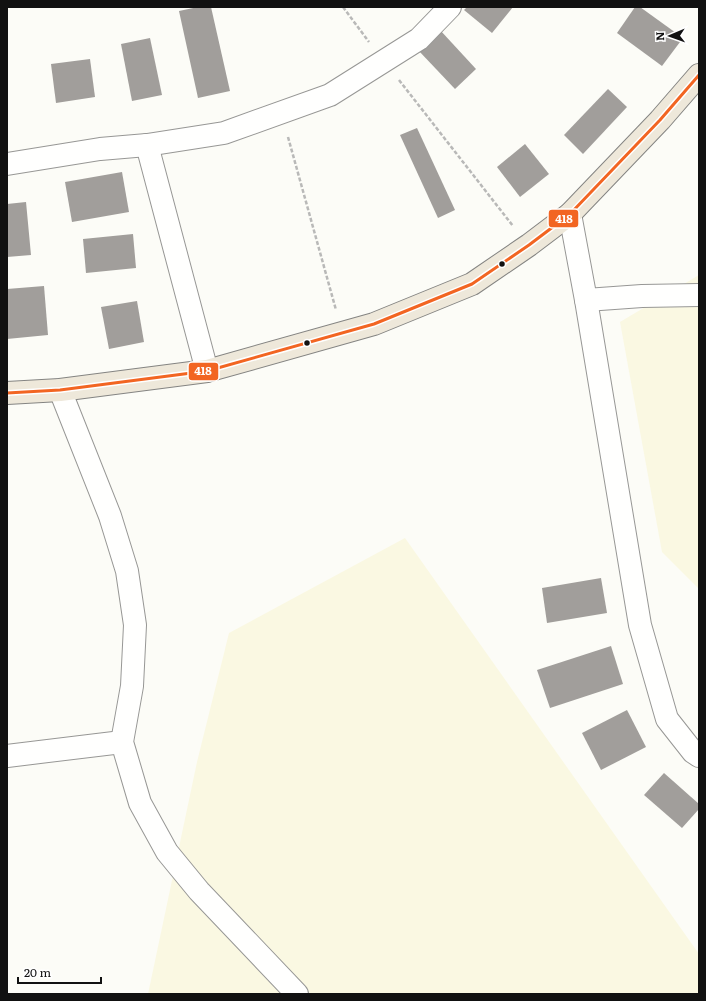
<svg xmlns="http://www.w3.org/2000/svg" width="706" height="1001" font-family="Literata,serif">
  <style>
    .farmland { fill: #faf8e2 }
    .building { fill: #a19e9b }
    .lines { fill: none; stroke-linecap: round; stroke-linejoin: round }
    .minor-casing { stroke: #979795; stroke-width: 24 }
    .major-casing { stroke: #848482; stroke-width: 24 }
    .path { stroke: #b9b9b8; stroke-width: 2.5; stroke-dasharray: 4 2; stroke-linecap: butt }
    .minor { stroke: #fffffe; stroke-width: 22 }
    .major { stroke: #eee8da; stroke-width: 22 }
    .bus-1-casing { stroke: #fff; stroke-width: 6 }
    .bus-1 { stroke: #f26522; stroke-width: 3 }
    .bus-dot { fill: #111; stroke: #fff; stroke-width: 1.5 }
    .line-badge { stroke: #fff; stroke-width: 1.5 }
    .badge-label { font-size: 11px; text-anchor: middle; font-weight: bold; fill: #fff }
  </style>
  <rect width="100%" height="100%" fill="#fcfcf7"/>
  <g class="farmland">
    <path d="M699,275V589L662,552L620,322Z"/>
    <path d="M405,538L699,954V994H148L197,762L229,633Z"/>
  </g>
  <g class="building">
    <path d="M198,7H211L230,91L198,98L179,11Z"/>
    <path d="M467,7H513L492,33L464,10Z"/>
    <path d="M635,7H640L683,38L662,66L617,33Z"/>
    <path d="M440,30L476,69L455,89L418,50Z"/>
    <path d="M150,38L162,95L132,101L121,44Z"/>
    <path d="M90,59L95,97L56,103L51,64Z"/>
    <path d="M608,89L627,107L583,154L564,135Z"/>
    <path d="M417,128L455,210L438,218L400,135Z"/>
    <path d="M525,144L549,174L520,197L497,167Z"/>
    <path d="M122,172L129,212L72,222L65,182Z"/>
    <path d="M26,202L31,255L7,257V204Z"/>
    <path d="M133,234L136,268L86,273L83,239Z"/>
    <path d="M44,286L48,335L7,339V289Z"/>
    <path d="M137,301L144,342L109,349L101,307Z"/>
    <path d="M601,578L607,613L547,623L542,588Z"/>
    <path d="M611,646L623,684L550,708L537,670Z"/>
    <path d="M627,710L646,747L601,770L582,733Z"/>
    <path d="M664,773L699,804V809L682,828L644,795Z"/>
  </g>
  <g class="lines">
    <g class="minor-casing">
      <g id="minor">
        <path d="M147,145L207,371"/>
        <path d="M7,164L100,149L147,145L224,133L330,95L419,39L450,7"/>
        <path d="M570,214L586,300L640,625L667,719L693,752L699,756"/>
        <path d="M586,300L642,296L699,295"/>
        <path d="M60,390L110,516L127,571L135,625L132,686L122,742L140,803L167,852L199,891L297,994"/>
        <path d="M7,756L122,742"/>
      </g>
    </g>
    <g class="major-casing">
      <path id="major" d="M7,393L60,390L207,371L374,324L472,284L529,245L570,214L660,120L699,75"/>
    </g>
    <g class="path">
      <path d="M343,7L369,42"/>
      <path d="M399,80L513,226"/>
      <path d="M288,137L336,310"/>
    </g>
    <use href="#minor" class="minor"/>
    <use href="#major" class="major"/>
    <g class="bus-1-casing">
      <path id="bus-1" d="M7,393L60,390L207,371L374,324L472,284L529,245L570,214L660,120L699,75"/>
    </g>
    <use href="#bus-1" class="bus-1"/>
  </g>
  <g class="bus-dot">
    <circle cx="502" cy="264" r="3.5"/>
    <circle cx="307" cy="343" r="3.5"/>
  </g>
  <g class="line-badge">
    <rect x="548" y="209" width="31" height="19" rx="4" fill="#f26522"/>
    <rect x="188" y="362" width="31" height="19" rx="4" fill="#f26522"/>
  </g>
  <g class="badge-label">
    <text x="564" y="223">418</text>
    <text x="203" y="375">418</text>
  </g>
  <rect width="706" height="1001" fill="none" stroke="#111111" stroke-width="16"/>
  <g transform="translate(670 36) rotate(268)" stroke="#ffffff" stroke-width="3" paint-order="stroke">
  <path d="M0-3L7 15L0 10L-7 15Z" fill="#111111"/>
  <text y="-6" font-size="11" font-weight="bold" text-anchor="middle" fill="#111111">N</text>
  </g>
  <path d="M18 977v6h83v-6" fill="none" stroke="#111111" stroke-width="2"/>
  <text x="24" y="977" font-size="12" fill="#111111" stroke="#ffffff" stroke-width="3" paint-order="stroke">20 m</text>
</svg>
